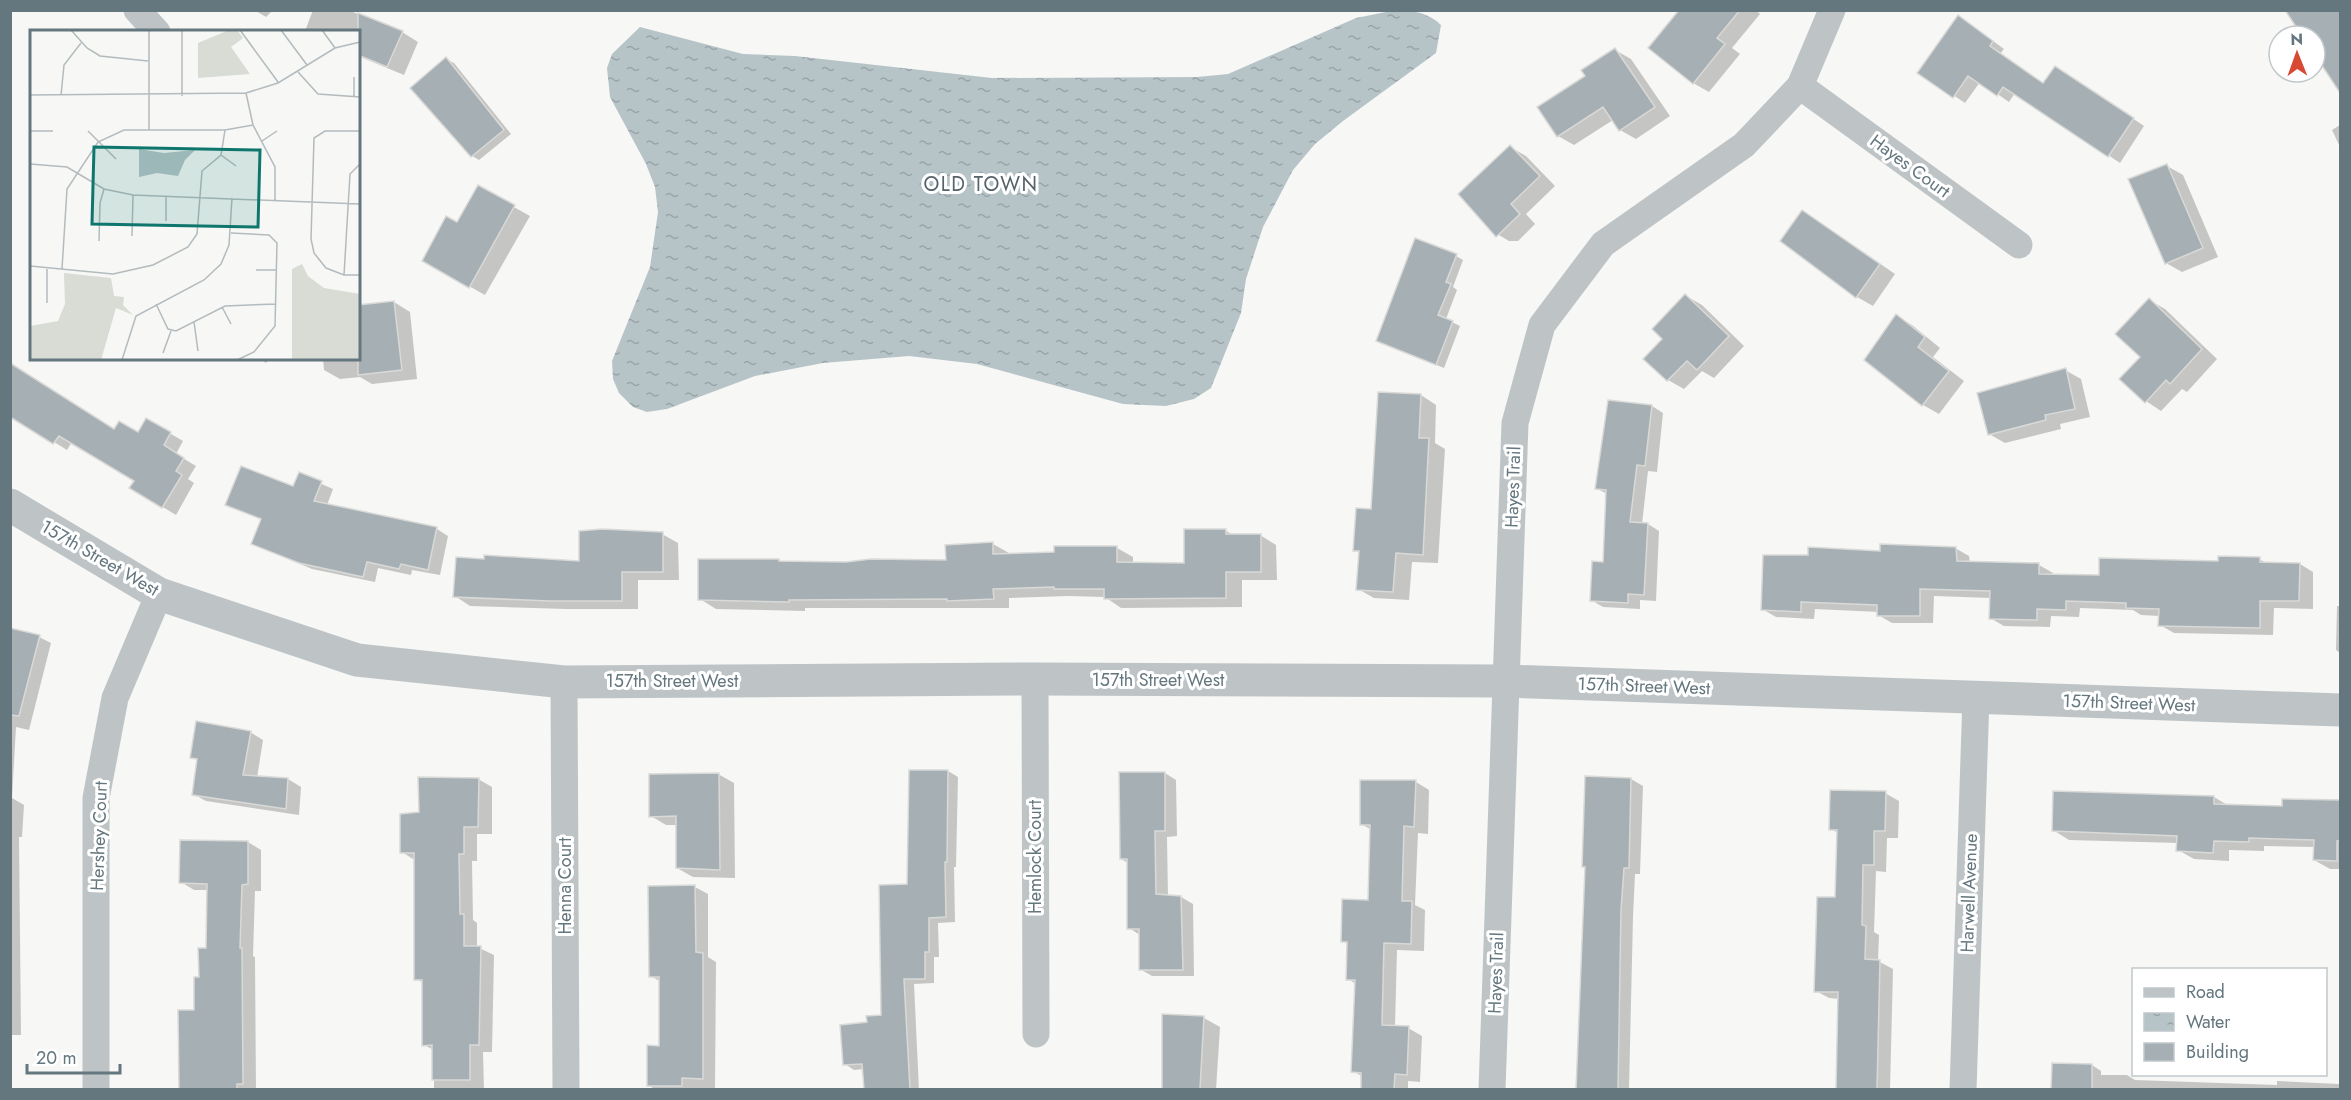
<svg xmlns="http://www.w3.org/2000/svg" width="2351" height="1100" font-family="Jost,sans-serif">
  <style>
    .water { fill: url(#water-ripples) }
    .shadow { fill: #0003 }
    .building { fill: #a6b0b4; stroke: #d9d9d7; stroke-width: 1.5 }
    .lines { fill: none; stroke-linecap: round; stroke-linejoin: round }
    .minor { stroke: #bec4c6; stroke-width: 27 }
    .tertiary { stroke: #bec4c6; stroke-width: 33 }
    .labels { text-anchor: middle; stroke-width: 6; stroke-linejoin: round; paint-order: stroke }
    .street-label { font-size: 18px; fill: #64767e; stroke: #fff }
    .neighbourhood-label { font-size: 20px; letter-spacing: 1.5px; fill: #56636a; stroke: #fff }
    .inset-road { fill: none; stroke: #b3bbbe; stroke-width: 1.5 }
    .view { fill: #0f766e; fill-opacity: 0.15; stroke: #0f766e; stroke-width: 3 }
    .inset-edge { fill: none; stroke: #64767e; stroke-width: 3 }
  </style>
  <defs>
    <pattern id="water-ripples" width="26" height="14" patternUnits="userSpaceOnUse" patternTransform="scale(1.5)"><rect width="26" height="14" fill="#b7c4c7"/><path d="M2 4q2-2 4 0t4 0M15 11q2-2 4 0t4 0" fill="none" stroke="#98a4a7"/></pattern>
  </defs>
  <rect width="100%" height="100%" fill="#f7f7f5"/>
  <path class="water" d="M1391,11C1410,10 1427,11 1441,25L1436,53L1343,121L1315,144L1293,170L1263,227L1246,279L1241,313L1211,388L1194,399L1166,406L1123,404L977,364L909,356L823,363L755,376L667,409L647,412L633,407L619,393L613,379L612,361L650,267L658,212L655,187L646,164L610,97L607,68L612,54L640,27L743,54L795,56L992,78L1197,77L1228,74L1356,18Z"/>
  <g class="shadow">
    <path d="M254,10H273L266,17Z"/>
    <path d="M313,10H348L402,32L418,42L404,75L358,56V32L305,31Z"/>
    <path d="M1681,10H1756L1760,14L1732,48L1740,54L1709,92L1693,83Z"/>
    <path d="M2292,10H2340V90L2315,52V36H2304Z"/>
    <path d="M1970,24L2004,49L2000,54L2044,84L2067,74L2144,126L2120,163L2015,93L2009,102L1980,82L1965,103L1919,72Z"/>
    <path d="M1615,50L1631,59L1670,116L1636,139L1620,130L1613,120L1574,145L1558,136L1587,76Z"/>
    <path d="M446,59L454,63L511,134L479,160L472,156Z"/>
    <path d="M2340,125V147L2332,130Z"/>
    <path d="M1510,147L1526,156L1555,186L1526,214L1535,224L1518,241H1509L1492,231Z"/>
    <path d="M2167,166L2183,175L2218,257L2182,272L2166,263Z"/>
    <path d="M478,187L530,216L485,295L424,261L458,224Z"/>
    <path d="M1818,221L1895,274L1873,306L1857,297L1782,240Z"/>
    <path d="M1456,256L1463,260L1453,287L1457,290L1446,319L1460,326L1444,368L1378,341Z"/>
    <path d="M1686,296L1702,305L1744,346L1714,378L1702,371L1684,389L1668,380L1645,359L1664,339Z"/>
    <path d="M2149,300L2165,309L2217,359L2187,392L2182,389L2161,411L2146,401L2142,356Z"/>
    <path d="M394,302L410,312L417,379L372,384L360,377L340,379L324,370L323,358H358Z"/>
    <path d="M1896,316L1912,325L1940,348L1933,357L1964,381L1939,414L1923,405L1866,359Z"/>
    <path d="M258,358H270L266,363Z"/>
    <path d="M2065,370L2081,379L2090,417L2060,424L2061,429L2005,443L1989,434Z"/>
    <path d="M1421,395L1436,405L1435,443L1445,449L1438,563L1412,562L1409,600L1374,598L1358,589L1360,553L1354,550Z"/>
    <path d="M1652,406L1663,413L1657,472L1648,471L1642,524H1648L1659,531L1656,601L1640,600V609L1603,607L1591,600L1604,563L1607,494L1596,488Z"/>
    <path d="M10,415L139,434L147,420L183,441L176,454L196,466L188,479L194,483L176,515L131,488L136,480L72,442L67,450Z"/>
    <path d="M299,474L333,489L327,505L437,529L448,536L440,575L412,570L411,575L378,568L375,582L312,569L253,544L262,520L227,504L294,488Z"/>
    <path d="M1226,531L1234,535H1260L1276,545L1277,580H1242V607L1121,608L1105,597L1068,596L1009,598V608H805V611L716,609L700,599L779,560L782,562L846,563L947,561L993,544L1009,553V555L1117,548L1133,557V564L1185,565Z"/>
    <path d="M662,534L678,543L679,580H638V609H566L470,606L455,596L580,563Z"/>
    <path d="M1955,548L1969,556L1970,563L2039,565L2053,573L2052,576L2100,577L2259,559L2268,564H2300L2313,572V609L2274,608L2273,635L2174,633L2160,625V616L2141,615L2133,610L2080,608L2079,617L2051,616L2050,627L2004,626L1990,618L1991,598L1934,596L1933,623H1892L1878,615L1879,612L1815,609L1814,619L1776,617L1762,609L1809,557Z"/>
    <path d="M2337,606H2340V653L2336,650Z"/>
    <path d="M10,629L39,637L51,643L29,730L16,727L12,798L24,805L22,837H19L21,1035H10Z"/>
    <path d="M250,732L263,740L257,778L288,779L301,787L299,815L206,801L193,794L199,761L192,757Z"/>
    <path d="M911,771H948L958,777L956,867H954L955,922L938,923L939,957H934V983L914,984L919,1090H866L864,1069L854,1070L845,1064L869,1024L883,1016L909,886Z"/>
    <path d="M1165,773L1176,780L1177,836L1167,837L1168,897H1181L1193,904L1194,976H1152L1140,969V935L1129,928L1128,863L1121,859Z"/>
    <path d="M718,774L734,783L735,878L693,877L677,868V825H666L651,816Z"/>
    <path d="M478,779L492,787V834H477V861H472L473,920L477,923V947L494,955L492,1052H483L484,1090H434V1050L424,1045V983L416,979V861L402,852L420,814Z"/>
    <path d="M1631,779L1643,786L1640,874H1635L1633,917L1629,1090H1579L1581,981Z"/>
    <path d="M1416,782L1429,790L1428,834L1418,833L1415,905L1425,910L1424,951L1397,950L1395,1027L1408,1028L1422,1036L1420,1082L1408,1081V1090H1363V1077L1353,1071L1356,984L1348,979V944L1343,941L1369,901L1372,830L1361,824Z"/>
    <path d="M1885,793L1899,801L1898,838H1887L1886,872L1876,871L1874,932L1879,935L1878,961L1893,969L1890,1090H1837L1840,999L1829,998L1816,991L1837,899L1838,833L1831,829Z"/>
    <path d="M2214,797L2229,806L2283,807V800L2340,802V869H2330L2314,860L2315,847L2264,846V851L2229,850V861L2194,859L2178,850V843L2069,840L2053,830Z"/>
    <path d="M248,842L261,850V891H255L253,956L255,957L256,1090H180V1012H196L200,978L208,950V890H194L181,882Z"/>
    <path d="M695,887L708,894V957L716,962L715,1090H656L648,1085L661,1047V982L651,976Z"/>
    <path d="M1164,1016L1204,1018L1220,1027L1216,1090H1163Z"/>
    <path d="M2054,1064L2092,1065L2101,1071V1075H2127L2135,1080L2277,1085V1081L2339,1084L2340,1090H2052Z"/>
  </g>
  <g class="building">
    <path d="M1679,10H1740L1717,38L1725,44L1693,84L1648,48Z"/>
    <path d="M2285,10H2340V93L2315,55V36H2302Z"/>
    <path d="M358,13L403,31L387,67L358,55Z"/>
    <path d="M1958,15L1993,41L1990,46L2043,83L2055,66L2134,118L2108,157L2003,87L1997,96L1968,76L1953,98L1917,73Z"/>
    <path d="M1615,48L1655,107L1619,131L1603,107L1557,137L1537,107L1585,76L1581,70Z"/>
    <path d="M446,57L504,130L471,157L410,88Z"/>
    <path d="M1510,145L1540,176L1511,204L1520,214L1496,237L1458,194Z"/>
    <path d="M2167,164L2203,248L2165,264L2128,179Z"/>
    <path d="M478,185L515,205L469,288L422,261L446,216L457,222Z"/>
    <path d="M1802,210L1880,264L1856,298L1780,241Z"/>
    <path d="M1415,238L1457,254L1446,282L1451,284L1438,315L1453,321L1436,365L1376,341Z"/>
    <path d="M1685,294L1729,336L1697,370L1687,361L1667,381L1643,359L1662,339L1652,329Z"/>
    <path d="M2149,298L2202,349L2170,384L2166,380L2145,403L2119,379L2140,357L2115,334Z"/>
    <path d="M394,301L402,370L358,375V305Z"/>
    <path d="M1896,314L1925,337L1918,347L1949,371L1922,406L1864,360Z"/>
    <path d="M10,363L114,429L119,421L138,432L146,418L171,432L164,445L184,458L176,471L182,475L162,508L129,488L134,481L59,436L53,444L10,417Z"/>
    <path d="M2066,368L2075,409L2045,415L2046,420L1988,435L1977,393Z"/>
    <path d="M1378,392L1421,394L1419,438H1429L1423,555L1396,553L1393,592L1356,590L1359,551H1353L1356,508L1371,509Z"/>
    <path d="M1608,400L1652,405L1645,466L1637,465L1630,522L1648,523L1644,595L1628,594V603L1590,601L1592,561L1603,562L1606,490L1595,489Z"/>
    <path d="M241,466L293,486L299,472L322,481L314,501L437,527L428,570L401,564L399,569L367,562L363,577L299,563L251,544L261,519L225,505Z"/>
    <path d="M602,529L663,532V572H622V601H549L453,597L456,557L484,559V555L579,561V531Z"/>
    <path d="M1184,529H1226V534H1261V572H1226V598L1104,599V589H1054V587L993,589L994,599L947,601V599L789,600V602L698,600V559H779V561L846,562L871,559L946,560L945,545L993,542V554L1054,552V546H1117V562L1184,563Z"/>
    <path d="M1880,544L1956,547L1957,561L2039,563V574L2099,575V558L2218,561V556L2260,557V562L2300,563L2299,601H2260V628L2158,626L2159,609L2126,608V603L2066,601V610L2037,609V620L1989,619L1990,591L1920,589V616H1877V605L1801,602V612L1761,610L1763,555H1808V547L1880,551Z"/>
    <path d="M10,628L40,635L19,716L10,715Z"/>
    <path d="M196,721L251,731L243,775L288,778L286,809L192,795L197,759L190,758Z"/>
    <path d="M909,770H948L947,862H945L946,917L929,918V952H925V979H904L910,1089H864L862,1064L843,1065L840,1025L867,1022L866,1016L881,1015L879,885L907,884Z"/>
    <path d="M1119,772H1165V831H1155L1156,894L1181,896L1183,970H1139V929H1127V859H1120Z"/>
    <path d="M719,773L720,870L676,868V816L649,817V774Z"/>
    <path d="M1585,776L1631,778L1629,868H1624L1621,910L1618,1089H1576L1585,867H1582Z"/>
    <path d="M418,777L479,778L478,827H464V854H459L460,914H464V946H481L479,1045H470V1080H432V1045L422,1046V980H414V853H400V814L419,812Z"/>
    <path d="M1360,780H1416L1414,827L1404,826L1402,901H1412L1411,944L1384,943L1382,1025L1409,1026L1407,1075L1395,1074L1394,1089H1361V1073L1351,1072L1355,980H1346L1347,942H1341L1342,899L1368,900L1370,825H1360Z"/>
    <path d="M1830,790L1886,791L1885,831H1874V865H1863L1862,925L1866,926L1865,959L1880,960L1877,1089H1836L1838,992H1814L1817,897H1835L1837,830H1829Z"/>
    <path d="M2053,791L2214,796V804L2282,806V799L2340,800V841H2337V861L2313,860L2314,840L2249,838V842L2214,841L2213,853L2176,851L2177,836L2052,831Z"/>
    <path d="M180,840L248,841V884L242,885L240,948H242L243,1084H237V1089H179L178,1010H194V977H199L198,948H206L207,884L179,883Z"/>
    <path d="M695,885L696,952L703,953V1079L682,1078V1086H647V1045L659,1046V977H649L648,886Z"/>
    <path d="M1162,1014L1204,1016L1200,1089H1162Z"/>
    <path d="M2052,1063L2092,1064V1089H2051Z"/>
  </g>
  <g class="lines">
    <g class="minor">
      <path d="M137,10L157,32"/>
      <path d="M1800,86L2019,245"/>
      <path d="M1035,679L1036,1034"/>
      <path d="M564,682L566,1090"/>
      <path d="M96,1090V798L115,698L159,594"/>
      <path d="M1492,1090L1515,423L1542,325L1603,244L1744,145L1800,86L1832,10"/>
      <path d="M1963,1090L1976,697"/>
    </g>
    <path class="tertiary" d="M10,505L159,594L357,660L564,682L1035,679L1506,681L2340,710"/>
  </g>
  <g class="labels">
    <g class="street-label">
      <text transform="translate(1910 166) rotate(36)" y="6">Hayes Court</text>
      <text transform="translate(1513 487) rotate(-88)" y="6">Hayes Trail</text>
      <text transform="translate(100 558) rotate(30)" y="6">157th Street West</text>
      <text x="1158" y="686">157th Street West</text>
      <text x="672" y="687">157th Street West</text>
      <text transform="translate(1644 686) rotate(2)" y="6">157th Street West</text>
      <text transform="translate(2129 703) rotate(2)" y="6">157th Street West</text>
      <text transform="translate(99 836) rotate(-88)" y="6">Hershey Court</text>
      <text transform="translate(1035 857) rotate(-90)" y="6">Hemlock Court</text>
      <text transform="translate(565 886) rotate(-90)" y="6">Henna Court</text>
      <text transform="translate(1969 893) rotate(-88)" y="6">Harwell Avenue</text>
      <text transform="translate(1496 973) rotate(-88)" y="6">Hayes Trail</text>
    </g>
    <g class="neighbourhood-label">
      <text x="981" y="191">OLD TOWN</text>
    </g>
  </g>
  <g transform="translate(30 30)">
    <rect width="330" height="330" fill="#f7f7f5"/>
    <path d="M199,0H207L213,8L201,17L220,44L168,48V13ZM272,234L278,246L294,258L330,264V330H262V239ZM34,243L81,248L84,266L94,267L93,275L103,285L86,278L71,330H0V296L28,291L35,274Z" fill="#d8dcd4"/>
    <path d="M41 257a8 8 0 1 1 16 0a8 8 0 1 1-16 0ZM54 259a8 8 0 1 1 16 0a8 8 0 1 1-16 0ZM47,272L73,276L71,292L44,288Z" fill="#d8dcd4"/>
    <path d="M109,119L134,123L165,120L155,130L148,146L127,143L109,147Z" fill="#b7c4c7"/>
    <path class="inset-road" d="M41,0L57,18L70,26L118,31M210,0L248,52M251,0L277,35M292,0L305,18M268,42L288,64L330,67M216,63L223,95L245,137V170M0,65L216,63L248,53L305,18L330,12M31,65L34,35L51,13M152,66V0M324,67V47M119,100V0M0,101H23M58,101L86,129M330,101H295L284,108L281,209L284,223L296,238L314,245H330M232,111L247,101M191,125L206,136M0,134L37,137L74,159L103,165L330,174M136,191V166M201,203L239,205L247,213L245,296L224,322L207,330M102,206L103,165M69,211L70,173L74,159M0,236L83,244L123,235L158,217L167,204L172,141L191,125L195,100M32,239L37,159L68,112L94,100H195L223,95M226,240H247M314,245L320,144L330,134M17,273V239M126,274L138,299L146,301L195,276L246,274M192,277L201,294M164,292L168,321M133,323L141,301M92,330L106,286L174,250L191,234L199,215L202,168"/>
    <path class="view" d="M64,117L230,120L228,197L62,194Z"/>
    <rect width="330" height="330" class="inset-edge"/>
  </g>
  <rect width="2351" height="1100" fill="none" stroke="#64767e" stroke-width="24"/>
  <rect x="2132" y="968" width="195" height="108" fill="#ffffff" stroke="#c1c8cb" stroke-width="1.5"/>
  <rect x="2144" y="988" width="30" height="9" fill="#bec4c6" stroke="#c1c8cb" stroke-width="1.5"/>
  <text x="2186" y="998" font-size="18" fill="#64767e">Road</text>
  <rect x="2144" y="1013" width="30" height="18" fill="url(#water-ripples)" stroke="#c1c8cb" stroke-width="1.5"/>
  <text x="2186" y="1028" font-size="18" fill="#64767e">Water</text>
  <rect x="2144" y="1043" width="30" height="18" fill="#a6b0b4" stroke="#c1c8cb" stroke-width="1.5"/>
  <text x="2186" y="1058" font-size="18" fill="#64767e">Building</text>
  <g transform="translate(2297 54) rotate(359)"><circle r="28" fill="#ffffff" stroke="#c1c8cb" stroke-width="1.5"/>
  <path d="M0-4.5L10 22L0 15L-10 22Z" fill="#d84934"/>
  <text y="-9" font-size="16" font-weight="bold" text-anchor="middle" fill="#64767e">N</text>
  </g>
  <path d="M27 1064v9h93v-9" fill="none" stroke="#64767e" stroke-width="3"/>
  <text x="36" y="1064" font-size="18" fill="#64767e" stroke="#ffffff" stroke-width="4.5" paint-order="stroke">20 m</text>
</svg>
